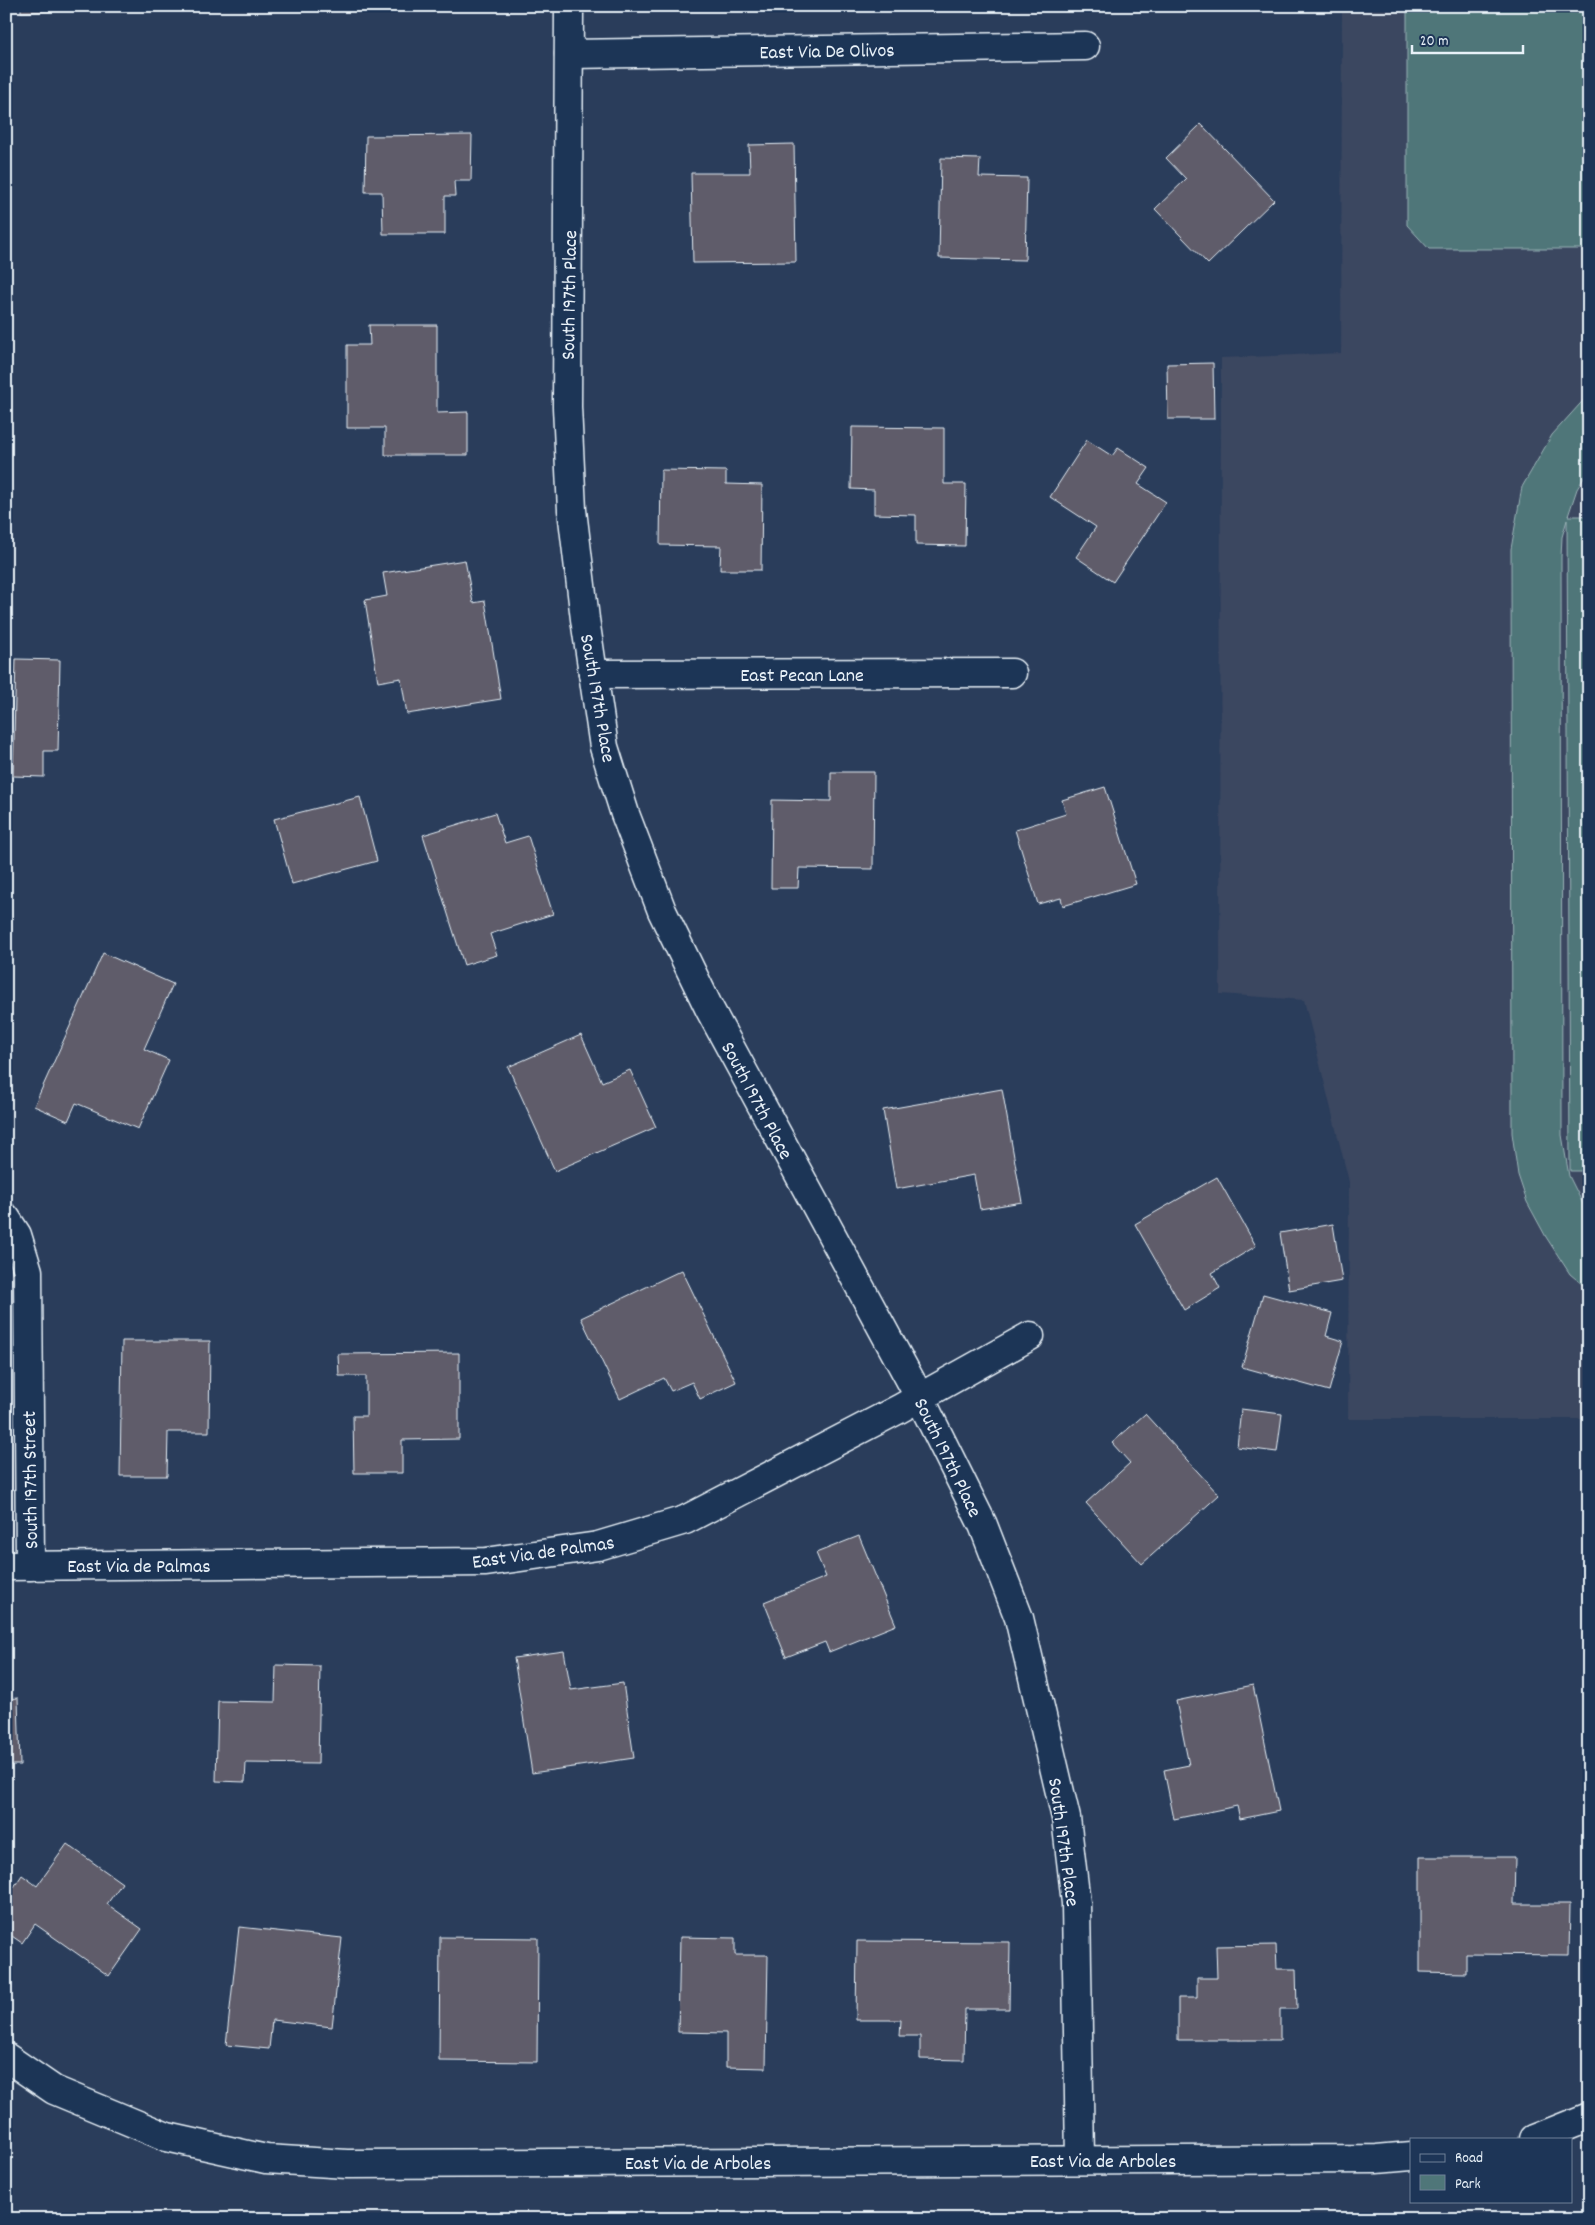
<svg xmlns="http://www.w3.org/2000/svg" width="1595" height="2225" font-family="Dekko,sans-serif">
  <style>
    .built { fill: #3a4660 }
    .green { fill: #4f7679; stroke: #9cb4b8 }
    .building { fill: #5e5c6a; stroke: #e8f1f8 }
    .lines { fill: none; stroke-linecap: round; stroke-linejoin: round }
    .minor-casing { stroke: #e8f1f8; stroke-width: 31 }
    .path { stroke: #e8f1f8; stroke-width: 3; stroke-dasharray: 1 4; stroke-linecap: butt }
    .minor { stroke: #1d3557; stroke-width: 28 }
    .labels { text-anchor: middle; stroke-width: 4; stroke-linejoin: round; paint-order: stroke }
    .street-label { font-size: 20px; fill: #e8f1f8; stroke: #1d3557 }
  </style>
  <rect width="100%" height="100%" fill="#2a3d5b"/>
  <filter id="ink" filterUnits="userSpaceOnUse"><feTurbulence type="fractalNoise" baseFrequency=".02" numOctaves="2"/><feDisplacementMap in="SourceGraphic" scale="10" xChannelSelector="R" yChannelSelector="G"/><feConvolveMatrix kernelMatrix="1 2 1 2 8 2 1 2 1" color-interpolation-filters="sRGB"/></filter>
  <g filter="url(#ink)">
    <path class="built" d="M1342,6H1589V1419H1348L1349,1182L1304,1000L1220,994L1221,358L1341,353Z"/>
    <g class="green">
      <path d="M1407,6H1589V249H1429L1407,225Z"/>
      <path d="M1589,394V470L1577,489L1568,516H1589V1171H1570L1567,520L1562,537L1561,557L1562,1135L1569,1176L1589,1216V1290L1570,1274L1546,1237L1527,1202L1518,1175L1512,1133L1511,549L1522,487L1552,435Z"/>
    </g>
    <g class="building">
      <path d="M21,6H119V10L21,12Z"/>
      <path d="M1201,124L1274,200L1208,264L1155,209L1186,179L1166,158Z"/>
      <path d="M472,135L471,181H454L455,196H445V234H383L382,192H365L366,136Z"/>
      <path d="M794,144L796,262L693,263L691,173H750L749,145Z"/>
      <path d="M941,158L980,159L979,177L1027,178L1025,260L939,258Z"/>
      <path d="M369,325H437V413L468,412V455H385V428H347V345H370Z"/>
      <path d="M1213,363L1214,419H1168L1167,364Z"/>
      <path d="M852,427L944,428V484H966L965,546L916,545V515L874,514V490L851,489Z"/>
      <path d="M1087,440L1112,456L1118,448L1149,468L1138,484L1166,502L1113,582L1076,557L1096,527L1050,497Z"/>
      <path d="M661,470L726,471V484L762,485L761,570H720L721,546L660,545Z"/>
      <path d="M465,560L473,603L485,601L501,699L407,714L401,678L378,682L365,600L387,596L383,573Z"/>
      <path d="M16,659L60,660L58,751H44V777L13,776Z"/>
      <path d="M831,772H874L873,869L799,868L798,888H771L772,800L831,801Z"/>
      <path d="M1105,787L1136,884L1063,906L1061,898L1038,904L1015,830L1066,814L1062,800Z"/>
      <path d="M360,797L377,861L292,884L274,819Z"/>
      <path d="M495,813L505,843L528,836L553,914L490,934L497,955L464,965L423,835Z"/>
      <path d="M103,953L173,984L144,1049L169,1060L138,1129L76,1103L68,1121L34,1106Z"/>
      <path d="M581,1035L602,1082L630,1070L656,1127L555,1171L508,1067Z"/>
      <path d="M1002,1089L1022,1202L980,1209L974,1175L896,1189L883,1110Z"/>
      <path d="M1217,1177L1256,1246L1212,1273L1220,1288L1184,1310L1135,1224Z"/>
      <path d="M1333,1224L1342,1281L1289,1290L1280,1233Z"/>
      <path d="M682,1270L736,1382L700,1399L692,1382L671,1391L664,1378L620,1399L581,1318Z"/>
      <path d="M1263,1294L1332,1313L1326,1336L1343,1341L1329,1391L1242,1367Z"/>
      <path d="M122,1341H210L209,1432H168L167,1476H120Z"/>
      <path d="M459,1353V1439L402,1440V1473H354L353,1416H366V1376H339L338,1354Z"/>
      <path d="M1241,1409L1282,1414L1277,1452L1237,1447Z"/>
      <path d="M1145,1414L1219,1495L1142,1564L1086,1503L1130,1463L1112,1443Z"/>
      <path d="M859,1536L896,1625L829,1652L825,1642L786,1657L764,1602L826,1577L816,1553Z"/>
      <path d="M564,1651L571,1690L623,1683L634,1758L532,1773L514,1658Z"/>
      <path d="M276,1665L320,1666L318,1764L246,1763L245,1782L216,1781L218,1701L275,1702Z"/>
      <path d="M1253,1685L1279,1811L1240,1819L1237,1806L1174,1819L1164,1770L1189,1765L1176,1701Z"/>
      <path d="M18,1698L20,1765H6V1699Z"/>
      <path d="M67,1844L122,1883L107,1904L142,1929L109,1976L35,1924L22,1943L6,1932V1899L22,1875L37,1886Z"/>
      <path d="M1420,1857H1515L1514,1904H1570L1569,1955L1466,1954V1973L1420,1972Z"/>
      <path d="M239,1927L342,1938L332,2027L272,2020L269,2049L226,2045Z"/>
      <path d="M440,1937L538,1938L537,2062L439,2061Z"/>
      <path d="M680,1937L735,1938V1955H768L766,2068L726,2067V2033L678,2032Z"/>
      <path d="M857,1941L1010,1942L1009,2009H965L964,2060L920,2059V2036H900L901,2020H856Z"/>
      <path d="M1276,1945L1277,1969H1296L1297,2009H1280V2040H1178V1998H1197V1978H1217L1216,1946Z"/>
    </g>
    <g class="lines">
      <g class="minor-casing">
        <g id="minor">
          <path d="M569,6L567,407L572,510L585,619L604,747L625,814L662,911L709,1008L920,1398L983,1525L1019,1618L1066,1818L1076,1903L1080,2160"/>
          <path d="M569,54L1085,46"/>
          <path d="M593,674L1012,673"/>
          <path d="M6,1218L17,1235L28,1271L30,1566"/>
          <path d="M6,1566L486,1562L598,1546L685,1520L899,1409L1030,1336"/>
          <path d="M6,2057L54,2090L167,2137L266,2159L347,2164L1377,2159L1411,2156"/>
          <path d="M1534,2139L1589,2117"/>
        </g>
      </g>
      <path class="path" d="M6,2208L18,2219"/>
      <use href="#minor" class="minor"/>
    </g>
  </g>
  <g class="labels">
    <g class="street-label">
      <text transform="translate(827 50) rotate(-1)" y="7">East Via De Olivos</text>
      <text transform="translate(568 295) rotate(-89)" y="7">South 197th Place</text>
      <text x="802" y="681">East Pecan Lane</text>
      <text transform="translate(599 698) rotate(80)" y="7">South 197th Place</text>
      <text transform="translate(758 1100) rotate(62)" y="7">South 197th Place</text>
      <text transform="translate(949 1457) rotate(64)" y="7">South 197th Place</text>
      <text transform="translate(29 1480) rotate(-91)" y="7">South 197th Street</text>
      <text transform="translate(543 1551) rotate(-8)" y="7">East Via de Palmas</text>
      <text x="139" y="1572">East Via de Palmas</text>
      <text transform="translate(1065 1842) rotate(82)" y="7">South 197th Place</text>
      <text x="1103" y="2167">East Via de Arboles</text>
      <text x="698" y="2169">East Via de Arboles</text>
    </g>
  </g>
  <rect width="1595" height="2225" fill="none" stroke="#1d3557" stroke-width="25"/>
  <rect x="12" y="12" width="1570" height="2200" fill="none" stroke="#e8f1f8" stroke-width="2" filter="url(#ink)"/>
  <rect x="1410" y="2138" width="162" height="65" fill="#1d3557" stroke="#6e8097"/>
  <rect x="1420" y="2154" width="25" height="8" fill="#1d3557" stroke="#6e8097"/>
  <text x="1455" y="2162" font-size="15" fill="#e8f1f8">Road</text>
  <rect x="1420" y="2175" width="25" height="15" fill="#4f7679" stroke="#6e8097"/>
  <text x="1455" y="2188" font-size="15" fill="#e8f1f8">Park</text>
  <path d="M1412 45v8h111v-8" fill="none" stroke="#e8f1f8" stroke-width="2.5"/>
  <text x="1420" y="45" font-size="15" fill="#e8f1f8" stroke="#1d3557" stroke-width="4" paint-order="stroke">20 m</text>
</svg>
